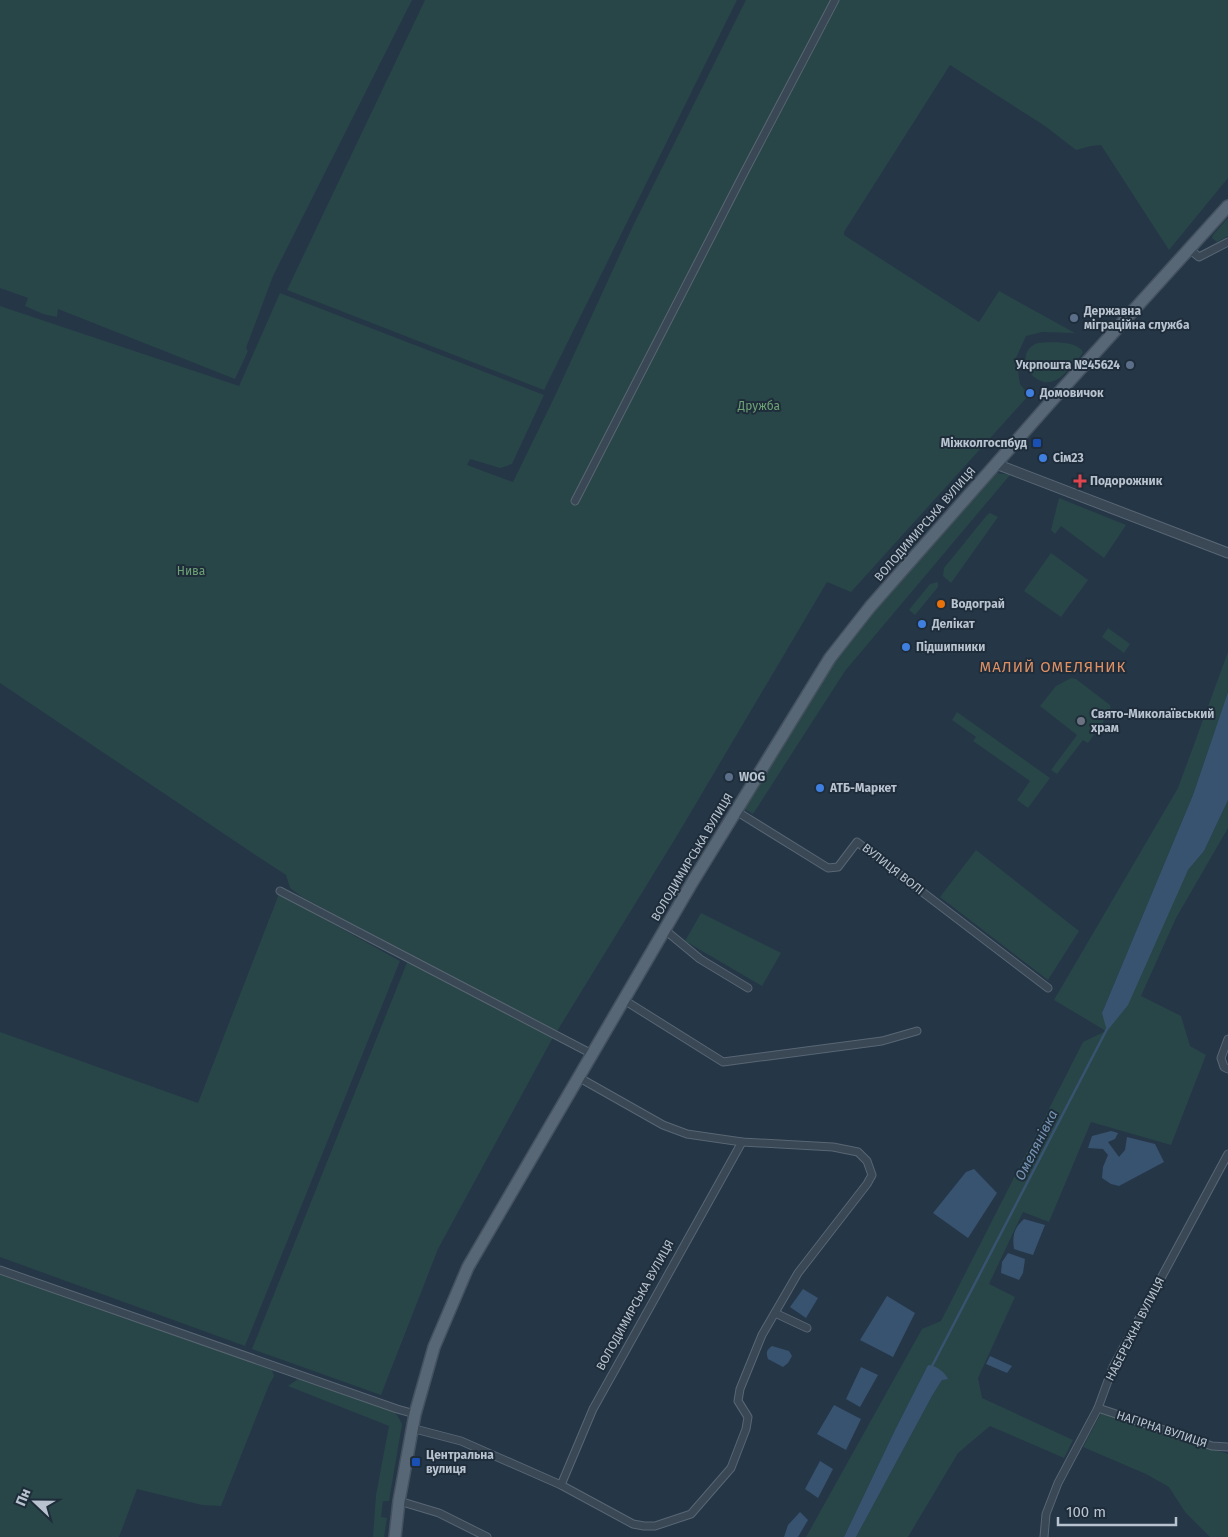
<svg xmlns="http://www.w3.org/2000/svg" width="1228" height="1537" font-family="'Fira Sans',sans-serif">
  <style>
    .green { fill: #284648 }
    .water { fill: #38536f }
    .lines { fill: none; stroke-linecap: round; stroke-linejoin: round }
    .stream { stroke: #38536f; stroke-width: 2.5 }
    .minor-casing { stroke: #596673; stroke-width: 9 }
    .tertiary-casing { stroke: #596673; stroke-width: 11 }
    .primary-casing { stroke: #44515f; stroke-width: 14 }
    .minor { stroke: #3a4856; stroke-width: 7 }
    .tertiary { stroke: #3a4856; stroke-width: 9 }
    .primary { stroke: #586776; stroke-width: 11 }
    .service-dot { fill: #5c6f8a; stroke: #1f2d3b; stroke-width: 2 }
    .shop-dot { fill: #3f7fe0; stroke: #1f2d3b; stroke-width: 2 }
    .transit-dot { fill: #1a4fb4; stroke: #1f2d3b; stroke-width: 2 }
    .health-dot { fill: #e0444e; stroke: #1f2d3b; stroke-width: 2 }
    .food-dot { fill: #e8710a; stroke: #1f2d3b; stroke-width: 2 }
    .worship-dot { fill: #6b7280; stroke: #1f2d3b; stroke-width: 2 }
    .labels { text-anchor: middle; stroke-width: 4; stroke-linejoin: round; paint-order: stroke }
    .poi-label { font-size: 12px; font-weight: bold; fill: #b8c3cf; stroke: #1f2d3b; text-anchor: start }
    .park-label { font-size: 12px; fill: #6da275; stroke: #1f2d3b }
    .street-label { font-size: 12px; fill: #b8c3cf; stroke: #1f2d3b }
    .water-label { font-size: 14px; font-style: italic; fill: #7696b4; stroke: #1f2d3b }
    .quarter-label { font-size: 15px; letter-spacing: 1px; fill: #e08f62; stroke: #1f2d3b }
  </style>
  <rect width="100%" height="100%" fill="#253647"/>
  <g class="green">
    <path d="M0,0H412L273,276L246,348L248,351L235,379L58,309L57,317L43,314L25,306L28,298L0,288Z"/>
    <path d="M425,0H737L544,390L287,290Z"/>
    <path d="M746,0H1228V178L1169,250L1101,145L1091,146L1076,150L1045,126L950,65L844,232V235L979,322L999,291L1075,333L1042,332L1026,336L1016,358L1020,384L1029,395L851,592L827,582L678,834L551,1041L438,1249L381,1395L252,1349L410,955L302,897L290,888L286,875L248,850L0,683V306L239,386L280,293L544,395L512,464L500,468L470,459L467,465L513,482L554,398L632,228Z"/>
    <path d="M1228,218V236L1217,242L1212,238L1213,235Z"/>
    <path d="M1038,343C1050,342 1077,340 1083,352C1080,358 1075,362 1071,367C1066,372 1062,377 1056,380C1033,392 1011,352 1038,343Z"/>
    <path d="M997,473L1010,475L845,671L753,814L743,808L834,660L884,598Z"/>
    <path d="M1059,498L1126,525L1104,558L1061,526L1055,534L1051,530Z"/>
    <path d="M990,513L998,517L951,583L943,576L944,568L987,515Z"/>
    <path d="M1051,553L1088,580L1061,617L1024,591Z"/>
    <path d="M938,582V587L915,615L909,610L930,584Z"/>
    <path d="M1108,628L1130,644L1124,653L1102,637Z"/>
    <path d="M1228,652V692L1193,795L1102,1013L1188,870L1204,851L1228,800V828L1176,918L1141,996L1181,1016L1190,1046L1206,1055L1171,1145L1091,1122L1049,1222L1023,1212L989,1284L1015,1297L978,1378L982,1398L1073,1440L1064,1458L990,1426L958,1453L908,1537H856L932,1396L942,1380L928,1365L896,1428L844,1537H806L922,1329L941,1321L1083,1042L1106,1031L1054,1000L1178,788Z"/>
    <path d="M1071,678L1076,679L1110,705L1111,711L1109,715L1106,713L1102,719L1104,721L1088,743L1083,740L1057,774L1051,770L1077,735L1040,706L1056,686Z"/>
    <path d="M957,712L1050,778L1028,808L1017,800L1030,781L973,741L976,737L952,720Z"/>
    <path d="M976,850L1079,931L1048,980L940,897Z"/>
    <path d="M279,894L400,961L245,1346L0,1257V1032L198,1103Z"/>
    <path d="M701,913L781,953L762,986L685,941Z"/>
    <path d="M0,1274L263,1366L272,1370L274,1376L269,1385L221,1506L202,1505L137,1489L119,1537H0Z"/>
    <path d="M298,1379L388,1408L397,1415L402,1424L389,1501H383L381,1517L387,1518L384,1537H373L376,1495L389,1426L288,1386Z"/>
    <path d="M1101,1413L1228,1454V1537H1210L1185,1512L1169,1487L1146,1474L1083,1447Z"/>
  </g>
  <g class="water">
    <path d="M1228,692V800L1204,851L1188,870L1128,1005L1107,1031L1102,1013L1193,795Z"/>
    <path d="M1111,1131L1118,1133L1115,1139L1108,1142L1119,1157L1125,1150L1127,1137L1155,1144L1164,1162L1119,1186L1111,1184L1102,1178L1103,1167L1108,1155L1103,1149L1088,1148L1092,1136Z"/>
    <path d="M974,1169L997,1193L968,1238L933,1213L966,1172Z"/>
    <path d="M1024,1219L1045,1225L1033,1255L1014,1249C1012,1236 1014,1228 1024,1219Z"/>
    <path d="M1008,1253L1025,1259L1023,1273L1019,1280L1001,1273L1002,1262Z"/>
    <path d="M803,1289L818,1298L806,1318L790,1307Z"/>
    <path d="M887,1296L915,1313L893,1357L860,1340Z"/>
    <path d="M772,1346L789,1351L792,1356L788,1363L783,1367L768,1359C766,1353 766,1350 772,1346Z"/>
    <path d="M990,1356L1012,1366L1007,1373L986,1364Z"/>
    <path d="M928,1365C935,1365 945,1372 948,1379L942,1380L932,1396L856,1537H844L896,1428Z"/>
    <path d="M861,1367L878,1375L860,1407L846,1399Z"/>
    <path d="M834,1405L861,1419L846,1450L817,1434Z"/>
    <path d="M820,1461L833,1469L818,1498L805,1489Z"/>
    <path d="M800,1512L808,1520L798,1537H784L788,1525Z"/>
  </g>
  <g class="lines">
    <path class="stream" d="M931,1368L1107,1029"/>
    <g class="minor-casing">
      <g id="minor">
        <path d="M1189,249L1199,257L1228,242"/>
        <path d="M575,501L745,171L835,0"/>
        <path d="M736,811L828,868L838,867L857,842L1048,988"/>
        <path d="M280,891L592,1054"/>
        <path d="M665,930L700,959L748,988"/>
        <path d="M624,1000L723,1062L882,1041L917,1031"/>
        <path d="M1228,1039L1221,1058L1224,1067L1228,1069"/>
        <path d="M0,1270L397,1409L415,1414"/>
        <path d="M775,1313L807,1328"/>
        <path d="M1098,1408L1212,1446L1228,1447"/>
        <path d="M411,1428L461,1441L561,1485L593,1409L742,1142"/>
        <path d="M561,1485L633,1524L644,1526H655L691,1514L731,1468L746,1429L748,1417L738,1401L740,1389L762,1335L798,1273L867,1184L872,1175L867,1161L858,1152L833,1147L742,1142L687,1134L663,1125L578,1077"/>
        <path d="M399,1501L439,1513L487,1537"/>
        <path d="M1044,1537L1046,1514L1058,1483L1098,1408L1113,1367L1228,1154"/>
      </g>
    </g>
    <g class="tertiary-casing">
      <path id="tertiary" d="M996,464L1228,553"/>
    </g>
    <g class="primary-casing">
      <path id="primary" d="M395,1537L399,1501L415,1414L434,1347L468,1267L693,881L830,658L870,607L1055,397L1228,206"/>
    </g>
    <use href="#minor" class="minor"/>
    <use href="#tertiary" class="tertiary"/>
    <use href="#primary" class="primary"/>
  </g>
  <g class="service-dot">
    <circle cx="1074" cy="318" r="5"/>
    <circle cx="1130" cy="365" r="5"/>
    <circle cx="729" cy="777" r="5"/>
  </g>
  <g class="shop-dot">
    <circle cx="1030" cy="393" r="5"/>
    <circle cx="1043" cy="458" r="5"/>
    <circle cx="922" cy="624" r="5"/>
    <circle cx="906" cy="647" r="5"/>
    <circle cx="820" cy="788" r="5"/>
  </g>
  <g class="transit-dot">
    <rect x="1032" y="438" width="10" height="10" rx="2.5"/>
    <rect x="411" y="1457" width="10" height="10" rx="2.5"/>
  </g>
  <path class="health-dot" d="M1077.5 473.5h5v5h5v5h-5v5h-5v-5h-5v-5h5z"/>
  <circle class="food-dot" cx="941" cy="604" r="5"/>
  <circle class="worship-dot" cx="1081" cy="721" r="5"/>
  <g class="labels">
    <g class="poi-label">
      <text x="1084" y="315">Державна<tspan x="1084" dy="14">міграційна служба</tspan></text>
      <text x="1120" y="369" text-anchor="end">Укрпошта №45624</text>
      <text x="1040" y="397">Домовичок</text>
      <text x="1027" y="447" text-anchor="end">Міжколгоспбуд</text>
      <text x="1053" y="462">Сім23</text>
      <text x="1090" y="485">Подорожник</text>
      <text x="951" y="608">Водограй</text>
      <text x="932" y="628">Делікат</text>
      <text x="916" y="651">Підшипники</text>
      <text x="1091" y="718">Свято-Миколаївський<tspan x="1091" dy="14">храм</tspan></text>
      <text x="739" y="781">WOG</text>
      <text x="830" y="792">АТБ-Маркет</text>
      <text x="426" y="1459">Центральна<tspan x="426" dy="14">вулиця</tspan></text>
    </g>
    <g class="park-label">
      <text x="759" y="410">Дружба</text>
      <text x="191" y="575">Нива</text>
    </g>
    <g class="street-label">
      <text transform="translate(925 524) rotate(-49)" y="4">ВОЛОДИМИРСЬКА ВУЛИЦЯ</text>
      <text transform="translate(692 857) rotate(-59)" y="4">ВОЛОДИМИРСЬКА ВУЛИЦЯ</text>
      <text transform="translate(893 869) rotate(38)" y="4">ВУЛИЦЯ ВОЛІ</text>
      <text transform="translate(635 1305) rotate(-61)" y="4">ВОЛОДИМИРСЬКА ВУЛИЦЯ</text>
      <text transform="translate(1135 1329) rotate(-63)" y="4">НАБЕРЕЖНА ВУЛИЦЯ</text>
      <text transform="translate(1162 1429) rotate(18)" y="4">НАГІРНА ВУЛИЦЯ</text>
    </g>
    <g class="water-label">
      <text transform="translate(1036 1145) rotate(-63)" y="5">Омелянівка</text>
    </g>
    <g class="quarter-label">
      <text x="1053" y="672">МАЛИЙ ОМЕЛЯНИК</text>
    </g>
  </g>
  <g transform="translate(35 1502) rotate(292)" stroke="#1f2d3b" stroke-width="4" paint-order="stroke">
  <path d="M0-4L9 19L0 12L-9 19Z" fill="#b8c3cf"/>
  <text y="-8" font-size="14" font-weight="bold" text-anchor="middle" fill="#b8c3cf">Пн</text>
  </g>
  <path d="M1058 1517v8h118v-8" fill="none" stroke="#b8c3cf" stroke-width="2.5"/>
  <text x="1066" y="1517" font-size="15" fill="#b8c3cf" stroke="#1f2d3b" stroke-width="4" paint-order="stroke">100 m</text>
</svg>
